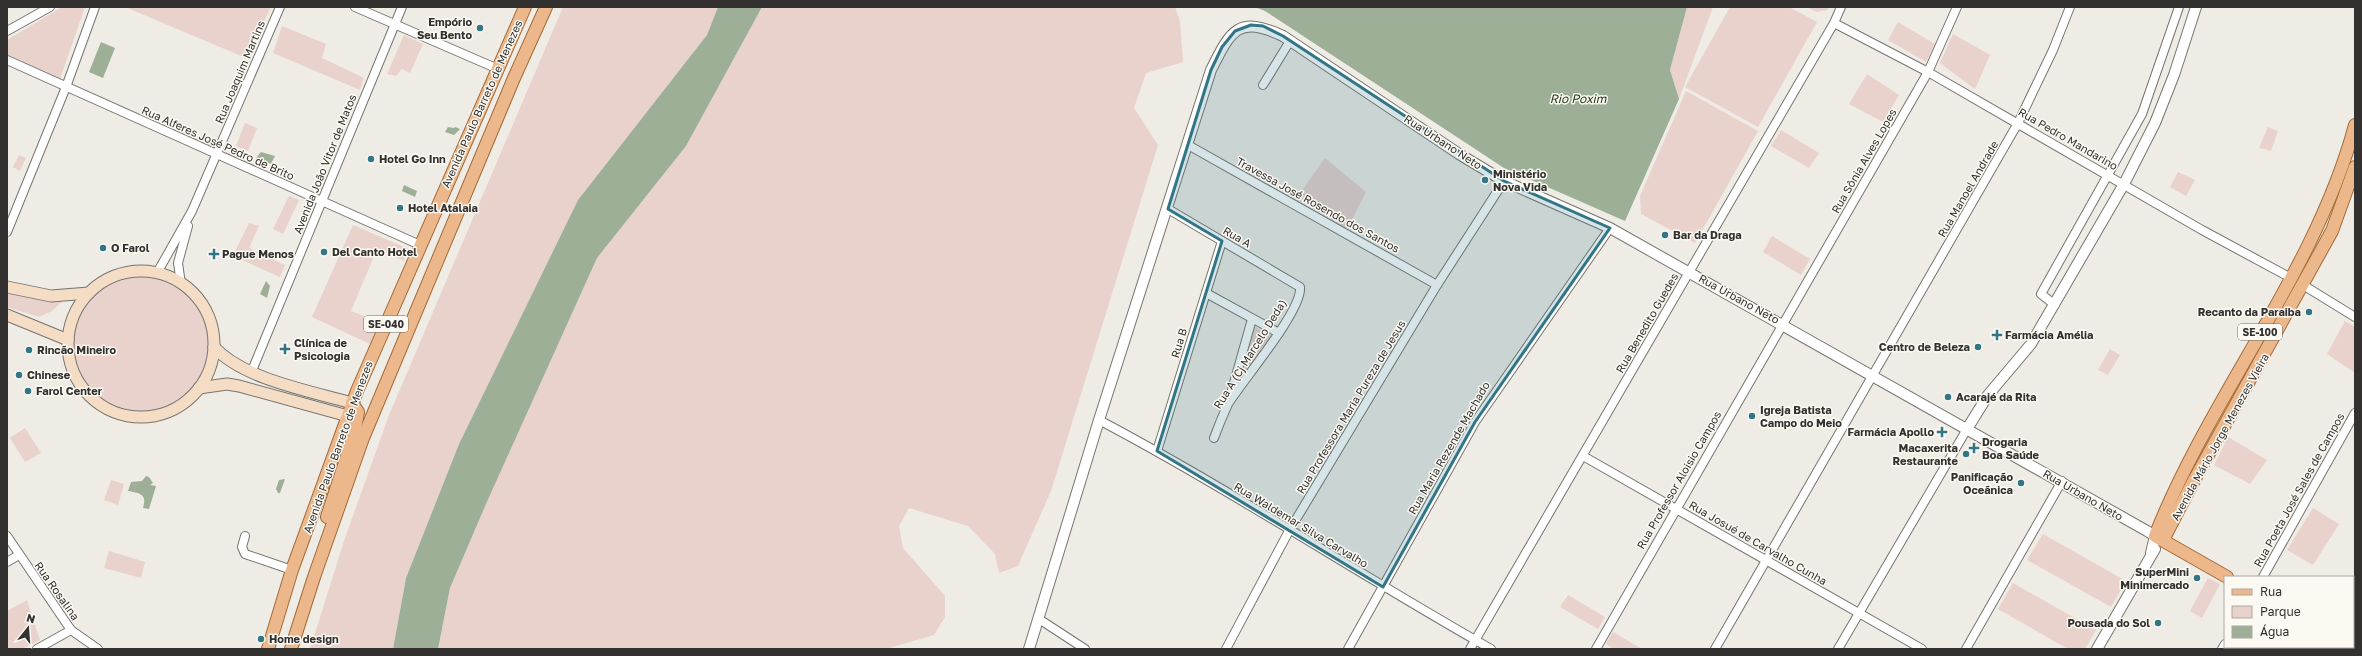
<svg xmlns="http://www.w3.org/2000/svg" width="2362" height="656" font-family="'Golos Text',sans-serif">
  <style>
    .green { fill: #e9d1cc }
    .water { fill: #9daf96 }
    .lines { fill: none; stroke-linecap: round; stroke-linejoin: round }
    .minor-casing { stroke: #77756f; stroke-width: 10 }
    .tertiary-casing { stroke: #77756f; stroke-width: 12 }
    .secondary-casing { stroke: #77756f; stroke-width: 13 }
    .primary-casing { stroke: #a26a38; stroke-width: 14 }
    .minor { stroke: #fff; stroke-width: 8 }
    .tertiary { stroke: #fff; stroke-width: 10 }
    .secondary { stroke: #f5dcc5; stroke-width: 11 }
    .primary { stroke: #ecb88b; stroke-width: 12 }
    .marked { fill: #327686; fill-opacity: 0.2; stroke: #327686; stroke-width: 3; stroke-linejoin: round }
    .poi-dot { fill: #327686; stroke: #fcf9f3; stroke-width: 1.5 }
    .labels { text-anchor: middle; stroke-width: 3; stroke-linejoin: round; paint-order: stroke }
    .shield { fill: #fcf9f3; stroke: #6f6d6a; stroke-width: 1 }
    .shield-label { font-size: 10px; font-weight: bold; fill: #32312f }
    .poi-label { font-size: 11px; font-weight: bold; fill: #32312f; stroke: #fcf9f3; text-anchor: start }
    .street-label { font-size: 11px; fill: #32312f; stroke: #fcf9f3 }
    .water-label { font-size: 12px; font-style: italic; fill: #1a340e; stroke: #fcf9f3 }
  </style>
  <rect width="100%" height="100%" fill="#efece6"/>
  <g class="green">
    <path d="M62,7H85L60,79L7,55V40Z"/>
    <path d="M125,7H271L246,58Z"/>
    <path d="M563,7H718L707,35L578,200L459,444L406,578L393,649H310L344,541L389,415Z"/>
    <path d="M762,7H1175L1180,21L1183,62L1146,73L1134,108L1158,145L1051,491L1018,566L999,573L995,554L968,526L909,508L899,526L903,548L945,596V617L934,635L886,649H438L450,588L486,504L597,258L686,146Z"/>
    <path d="M1687,7H1713L1679,99L1670,70Z"/>
    <path d="M1730,7H1789L1817,22L1758,127L1685,87Z"/>
    <path d="M1807,7H1828V10L1816,12Z"/>
    <path d="M1898,22L1935,44L1926,62L1888,40Z"/>
    <path d="M282,26L326,44L322,58L364,78L360,90L273,53Z"/>
    <path d="M1953,34L1990,55L1975,89L1940,63Z"/>
    <path d="M404,35L423,44L410,73L402,69L396,76L387,74Z"/>
    <path d="M1867,74L1899,95L1883,122L1849,104Z"/>
    <path d="M1686,91L1758,131L1695,243L1641,214L1640,196Z"/>
    <path d="M245,123L257,128L248,151L236,146Z"/>
    <path d="M2268,127L2278,131L2271,151L2259,148Z"/>
    <path d="M1781,130L1819,153L1809,168L1771,146Z"/>
    <path d="M19,155L26,158L20,171L13,167Z"/>
    <path d="M1325,158L1366,192L1346,231L1298,196Z"/>
    <path d="M2178,172L2195,180L2186,196L2170,187Z"/>
    <path d="M289,196L299,200L283,234L273,229Z"/>
    <path d="M249,223L259,226L249,248L285,265L280,277L233,256Z"/>
    <path d="M353,225L409,249L404,261L377,249L351,311L379,322L370,344L312,317Z"/>
    <path d="M1772,236L1810,259L1801,275L1763,252Z"/>
    <circle cx="141" cy="344" r="73"/>
    <path d="M7,293L31,298L64,300L52,311L39,317L7,307Z"/>
    <path d="M2345,321L2355,327V373L2327,354Z"/>
    <path d="M1255,327L1272,335L1238,384Z"/>
    <path d="M2110,349L2120,355L2108,375L2098,370Z"/>
    <path d="M25,428L41,453L25,462L10,438Z"/>
    <path d="M2228,437L2267,460L2250,484L2214,465Z"/>
    <path d="M111,480L124,484L118,505L104,500Z"/>
    <path d="M2313,508L2339,524L2313,565L2287,550Z"/>
    <path d="M2043,534L2126,581L2111,607L2027,560Z"/>
    <path d="M109,551L145,562L141,578L104,568Z"/>
    <path d="M2208,578L2220,584L2202,618L2190,611Z"/>
    <path d="M2013,583L2096,630L2085,649H2068L1998,609Z"/>
    <path d="M1568,595L1605,617L1598,629L1560,607Z"/>
    <path d="M27,600L40,640L22,649H7V611Z"/>
    <path d="M1613,632L1642,649H1614L1606,644Z"/>
  </g>
  <g class="water">
    <path d="M718,7H762L686,146L597,258L486,504L450,588L438,649H393L406,578L459,444L578,200L707,35Z"/>
    <path d="M1255,7H1687L1670,70L1679,99L1625,221L1504,168L1265,11Z"/>
    <path d="M101,42L115,48L103,78L89,72Z"/>
    <path d="M448,127L454,128L455,127L460,129L454,135L445,132Z"/>
    <path d="M261,152L275,156L271,164L256,158Z"/>
    <path d="M404,185L417,191L415,197L402,191Z"/>
    <path d="M266,281L270,286L267,298L260,294Z"/>
    <path d="M146,476L149,477L153,483L150,485L156,486L149,509L143,508C148,493 138,493 128,491L131,482L142,481Z"/>
    <path d="M285,479L280,493H278L276,489L279,480Z"/>
  </g>
  <g class="lines">
    <g class="minor-casing">
      <g id="minor">
        <path d="M355,7L498,69"/>
        <path d="M1834,23L1928,72L2202,230L2291,278"/>
        <path d="M7,31L50,7"/>
        <path d="M7,60L420,245"/>
        <path d="M1263,85L1290,41"/>
        <path d="M1188,145L1437,285"/>
        <path d="M1168,209L1300,287C1303,310 1242,381 1228,404C1223,415 1218,427 1214,438"/>
        <path d="M7,232L66,87L95,7"/>
        <path d="M157,273L192,211L280,7"/>
        <path d="M181,284L178,263L188,226"/>
        <path d="M2303,285L2355,317"/>
        <path d="M1206,293L1279,333"/>
        <path d="M2055,305L2041,294L2142,114L2179,7"/>
        <path d="M251,373L402,7"/>
        <path d="M1230,397L1252,319"/>
        <path d="M1099,420C1233,491 1360,575 1491,649"/>
        <path d="M1157,451L1222,241"/>
        <path d="M1583,456L1922,649"/>
        <path d="M7,536L71,630L98,649"/>
        <path d="M245,536L242,547L245,554L292,570"/>
        <path d="M7,562L19,555"/>
        <path d="M2263,577L2355,413"/>
        <path d="M1039,619L1085,649"/>
        <path d="M2353,631L2355,627"/>
        <path d="M37,649L71,630"/>
        <path d="M1226,649L1289,531L1437,285L1504,181"/>
        <path d="M1348,649L1475,422L1610,228"/>
        <path d="M1470,649L1834,23L1841,7"/>
        <path d="M1596,649L1928,72L1957,7"/>
        <path d="M1715,649L2018,123L2053,50L2070,7"/>
        <path d="M1838,649L1967,429"/>
        <path d="M1966,649L2062,481"/>
        <path d="M2222,649L2225,644"/>
        <path d="M2343,649L2344,647"/>
      </g>
    </g>
    <g class="tertiary-casing">
      <g id="tertiary">
        <path d="M1967,429L1988,395L2031,344L2124,184L2155,123L2174,75L2196,7"/>
        <path d="M1029,649L1099,420L1211,70C1231,30 1238,15 1283,36L1459,154L1504,181L1610,228L2147,531L2155,536L2151,553"/>
        <path d="M2097,649L2155,549"/>
      </g>
    </g>
    <g class="secondary-casing">
      <g id="secondary">
        <circle cx="141" cy="344" r="73"/>
        <path d="M7,287L51,296L89,293"/>
        <path d="M7,315L68,340"/>
        <path d="M214,347C243,379 310,391 352,403"/>
        <path d="M199,388L227,384L239,386L348,416"/>
      </g>
    </g>
    <g class="primary-casing">
      <g id="primary">
        <path d="M327,517L354,435L358,412L352,403"/>
        <path d="M2163,540L2192,484L2332,231L2355,167"/>
        <path d="M2227,577L2155,536C2211,394 2315,273 2355,125"/>
        <path d="M2351,647L2355,649"/>
        <path d="M268,649L292,570L357,391L525,7"/>
        <path d="M291,649L314,577L363,438L514,78L546,7"/>
      </g>
    </g>
    <use href="#minor" class="minor"/>
    <use href="#tertiary" class="tertiary"/>
    <use href="#secondary" class="secondary"/>
    <use href="#primary" class="primary"/>
  </g>
  <path class="marked" d="M1251,25L1263,26L1283,36L1504,181L1610,228L1475,422L1383,587L1157,451L1222,241L1168,209L1211,70L1222,47L1235,31Z"/>
  <g class="poi-dot">
    <circle cx="480" cy="28" r="4"/>
    <circle cx="371" cy="159" r="4"/>
    <circle cx="1485" cy="180" r="4"/>
    <circle cx="400" cy="208" r="4"/>
    <circle cx="1665" cy="235" r="4"/>
    <circle cx="103" cy="248" r="4"/>
    <circle cx="324" cy="252" r="4"/>
    <path d="M212 248h4v4h4v4h-4v4h-4v-4h-4v-4h4z"/>
    <circle cx="2309" cy="312" r="4"/>
    <path d="M1995 329h4v4h4v4h-4v4h-4v-4h-4v-4h4z"/>
    <circle cx="1978" cy="347" r="4"/>
    <path d="M283 343h4v4h4v4h-4v4h-4v-4h-4v-4h4z"/>
    <circle cx="29" cy="350" r="4"/>
    <circle cx="19" cy="375" r="4"/>
    <circle cx="28" cy="391" r="4"/>
    <circle cx="1948" cy="397" r="4"/>
    <circle cx="1752" cy="416" r="4"/>
    <path d="M1940 426h4v4h4v4h-4v4h-4v-4h-4v-4h4z"/>
    <path d="M1972 442h4v4h4v4h-4v4h-4v-4h-4v-4h4z"/>
    <circle cx="1966" cy="454" r="4"/>
    <circle cx="2021" cy="483" r="4"/>
    <circle cx="2197" cy="578" r="4"/>
    <circle cx="2158" cy="623" r="4"/>
    <circle cx="261" cy="639" r="4"/>
  </g>
  <g class="labels">
    <g class="shield">
      <rect x="364" y="316" width="44" height="16" rx="3"/>
      <rect x="2238" y="324" width="44" height="16" rx="3"/>
    </g>
    <g class="shield-label">
      <text x="386" y="328">SE-040</text>
      <text x="2260" y="336">SE-100</text>
    </g>
    <g class="poi-label">
      <text x="472" y="26" text-anchor="end">Empório<tspan x="472" dy="13">Seu Bento</tspan></text>
      <text x="379" y="163">Hotel Go Inn</text>
      <text x="1493" y="178">Ministério<tspan x="1493" dy="13">Nova Vida</tspan></text>
      <text x="408" y="212">Hotel Atalaia</text>
      <text x="1673" y="239">Bar da Draga</text>
      <text x="111" y="252">O Farol</text>
      <text x="332" y="256">Del Canto Hotel</text>
      <text x="222" y="258">Pague Menos</text>
      <text x="2301" y="316" text-anchor="end">Recanto da Paraiba</text>
      <text x="2005" y="339">Farmácia Amélia</text>
      <text x="294" y="347">Clínica de<tspan x="294" dy="13">Psicologia</tspan></text>
      <text x="1970" y="351" text-anchor="end">Centro de Beleza</text>
      <text x="37" y="354">Rincão Mineiro</text>
      <text x="27" y="379">Chinese</text>
      <text x="36" y="395">Farol Center</text>
      <text x="1956" y="401">Acarajé da Rita</text>
      <text x="1760" y="414">Igreja Batista<tspan x="1760" dy="13">Campo do Meio</tspan></text>
      <text x="1934" y="436" text-anchor="end">Farmácia Apollo</text>
      <text x="1982" y="446">Drogaria<tspan x="1982" dy="13">Boa Saúde</tspan></text>
      <text x="1958" y="452" text-anchor="end">Macaxerita<tspan x="1958" dy="13">Restaurante</tspan></text>
      <text x="2013" y="481" text-anchor="end">Panificação<tspan x="2013" dy="13">Oceãnica</tspan></text>
      <text x="2189" y="576" text-anchor="end">SuperMini<tspan x="2189" dy="13">Minimercado</tspan></text>
      <text x="2150" y="627" text-anchor="end">Pousada do Sol</text>
      <text x="269" y="643">Home design</text>
    </g>
    <g class="street-label">
      <text transform="translate(240 72) rotate(-67)" y="4">Rua Joaquim Martins</text>
      <text transform="translate(482 104) rotate(-66)" y="4">Avenida Paulo Barreto de Menezes</text>
      <text transform="translate(2068 139) rotate(30)" y="4">Rua Pedro Mandarino</text>
      <text transform="translate(1443 142) rotate(33)" y="4">Rua Urbano Neto</text>
      <text transform="translate(218 143) rotate(24)" y="4">Rua Alferes José Pedro de Brito</text>
      <text transform="translate(1864 161) rotate(-60)" y="4">Rua Sônia Alves Lopes</text>
      <text transform="translate(325 164) rotate(-68)" y="4">Avenida João Vitor de Matos</text>
      <text transform="translate(1968 189) rotate(-60)" y="4">Rua Manoel Andrade</text>
      <text transform="translate(1318 205) rotate(29)" y="4">Travessa José Rosendo dos Santos</text>
      <text transform="translate(1237 237) rotate(30)" y="4">Rua A</text>
      <text transform="translate(1739 299) rotate(29)" y="4">Rua Urbano Neto</text>
      <text transform="translate(1647 323) rotate(-60)" y="4">Rua Benedito Guedes</text>
      <text transform="translate(1179 343) rotate(-73)" y="4">Rua B</text>
      <text transform="translate(1250 354) rotate(-58)" y="4">Rua A (Cj Marcelo Deda)</text>
      <text transform="translate(1351 407) rotate(-59)" y="4">Rua Professora Maria Pureza de Jesus</text>
      <text transform="translate(2220 437) rotate(-61)" y="4">Avenida Mário Jorge Menezes Vieira</text>
      <text transform="translate(338 447) rotate(-70)" y="4">Avenida Paulo Barreto de Menezes</text>
      <text transform="translate(1449 448) rotate(-60)" y="4">Rua Maria Rezende Machado</text>
      <text transform="translate(1679 480) rotate(-60)" y="4">Rua Professor Aloisio Campos</text>
      <text transform="translate(2299 490) rotate(-61)" y="4">Rua Poeta José Sales de Campos</text>
      <text transform="translate(2083 495) rotate(30)" y="4">Rua Urbano Neto</text>
      <text transform="translate(1301 525) rotate(31)" y="4">Rua Waldemar Silva Carvalho</text>
      <text transform="translate(1758 543) rotate(30)" y="4">Rua Josué de Carvalho Cunha</text>
      <text transform="translate(57 591) rotate(55)" y="4">Rua Rosalina</text>
    </g>
    <g class="water-label">
      <text x="1578" y="103">Rio Poxim</text>
    </g>
  </g>
  <rect width="2362" height="656" fill="none" stroke="#32312f" stroke-width="16"/>
  <rect x="2224" y="576" width="130" height="72" fill="#fcf9f3" stroke="#aba9a5"/>
  <rect x="2232" y="589" width="20" height="6" fill="#ecb88b" stroke="#aba9a5"/>
  <text x="2260" y="596" font-size="12" fill="#32312f">Rua</text>
  <rect x="2232" y="606" width="20" height="12" fill="#e9d1cc" stroke="#aba9a5"/>
  <text x="2260" y="616" font-size="12" fill="#32312f">Parque</text>
  <rect x="2232" y="626" width="20" height="12" fill="#9daf96" stroke="#aba9a5"/>
  <text x="2260" y="636" font-size="12" fill="#32312f">Água</text>
  <g transform="translate(28 628) rotate(17)" stroke="#fcf9f3" stroke-width="3" paint-order="stroke">
  <path d="M0-3L7 15L0 10L-7 15Z" fill="#32312f"/>
  <text y="-6" font-size="11" font-weight="bold" text-anchor="middle" fill="#32312f">N</text>
  </g>
</svg>
